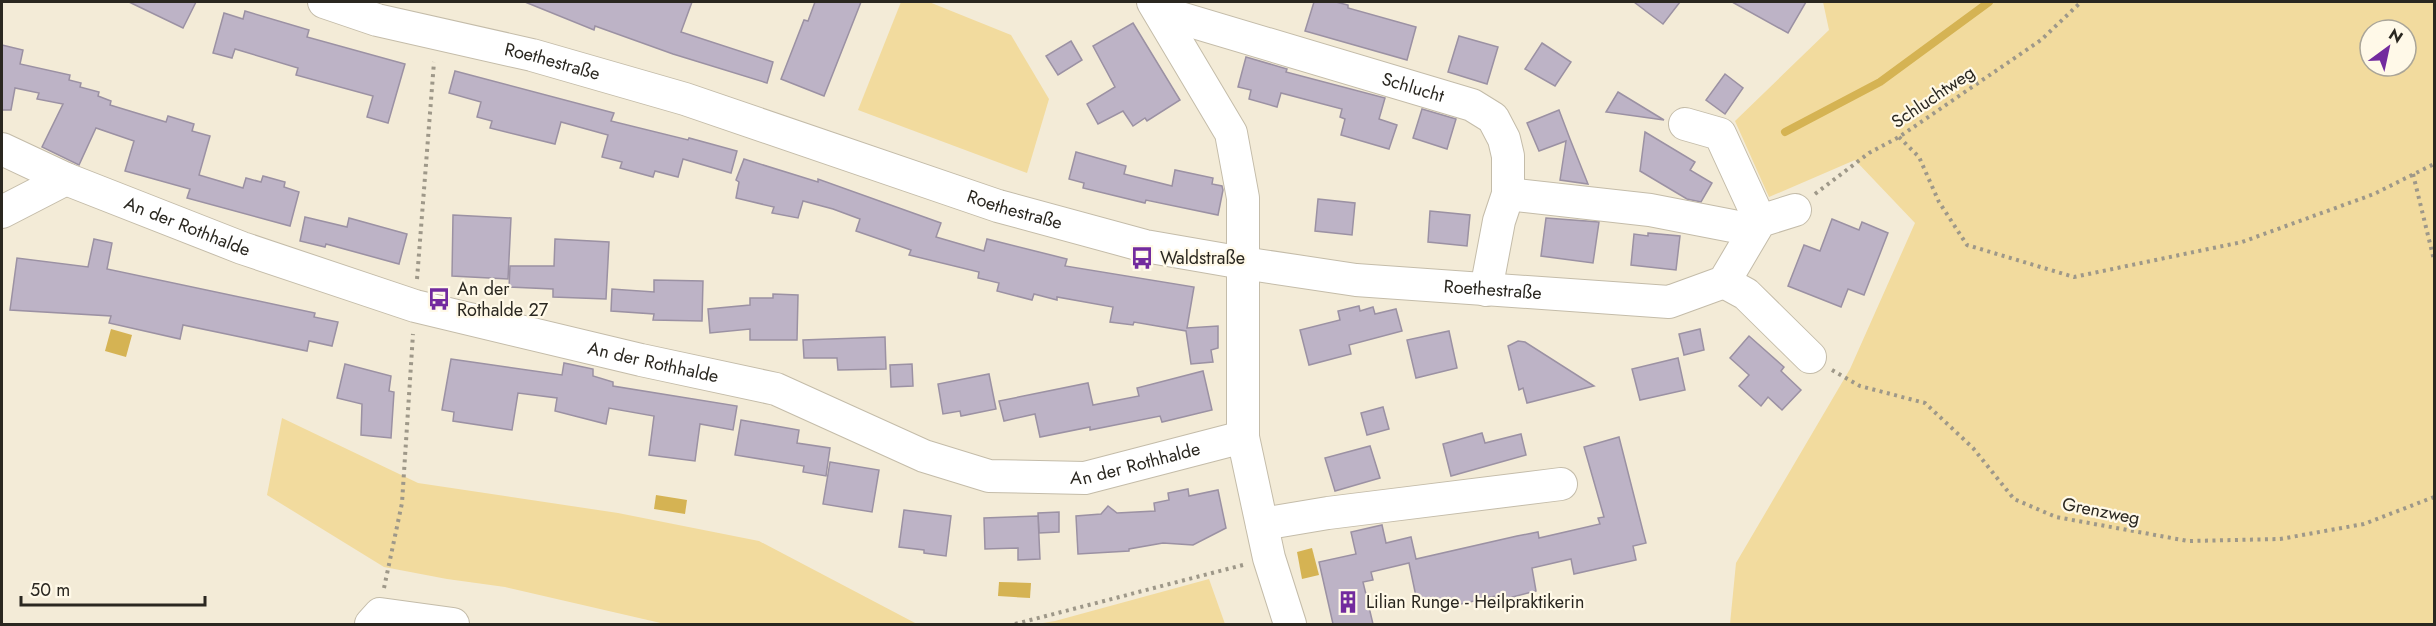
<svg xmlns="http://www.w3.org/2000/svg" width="2436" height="626" font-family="Jost,sans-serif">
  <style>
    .green { fill: #f2db9e; fill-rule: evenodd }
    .water { fill: #d5b353 }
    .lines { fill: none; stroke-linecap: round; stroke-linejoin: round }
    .stream { stroke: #d5b353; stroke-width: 8 }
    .building { fill: #bdb3c6; stroke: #9b91a3; stroke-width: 1.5 }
    .minor-casing { stroke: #c4bca9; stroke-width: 34 }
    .path { stroke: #9e9889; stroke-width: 4; stroke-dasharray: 3 4.5; stroke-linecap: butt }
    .minor { stroke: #fff; stroke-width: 32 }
    .labels { text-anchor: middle; stroke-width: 4.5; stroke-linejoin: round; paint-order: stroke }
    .street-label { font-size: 18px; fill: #2a2720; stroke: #fff9e8 }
    .poi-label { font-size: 18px; fill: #2a2720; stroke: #fff9e8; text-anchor: start }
  </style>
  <rect width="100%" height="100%" fill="#f3ebd7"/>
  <g class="green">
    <path d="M901,2H929L1011,35L1049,99L1027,173L858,110Z"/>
    <path d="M1823,2H2434V624H1730L1736,563L1850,369L1915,223L1855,160L1769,197L1735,121L1829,30ZM2370,30H2406V66H2370Z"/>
    <path d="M282,418L418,483L618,513L759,541L917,624H665L505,587L447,579L384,567L267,495Z"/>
    <path d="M1209,579L1225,624H1037L1055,621Z"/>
  </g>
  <g class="water">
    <path d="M111,329L132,335L126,357L105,351Z"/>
    <path d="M656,495L687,500L685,514L654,509Z"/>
    <path d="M1312,548L1319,575L1302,579L1297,552Z"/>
    <path d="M999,582L1031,583L1030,598L998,596Z"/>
  </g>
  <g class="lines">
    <path class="stream" d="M1785,132L1880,82L1989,2"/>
  </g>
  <g class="building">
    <path d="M129,2H196L183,28Z"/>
    <path d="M525,2H692L681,32L773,62L767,83L673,54L595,26L594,30Z"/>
    <path d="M815,2H861L824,96L781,79L804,20L808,21Z"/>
    <path d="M1314,2H1336L1348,5V8L1416,27L1407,60L1305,31Z"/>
    <path d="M1634,2H1680L1663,24Z"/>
    <path d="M1732,2H1806L1788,33Z"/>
    <path d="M245,11L309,30L307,37L405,64L388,123L367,117L373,96L296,75L298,68L235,49L232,58L213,53L224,13L243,19Z"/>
    <path d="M1133,23L1180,100L1147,121L1145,118L1133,126L1123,111L1098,124L1087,104L1115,87L1093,46Z"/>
    <path d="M1459,36L1498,47L1487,84L1448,72Z"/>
    <path d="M1071,41L1082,60L1058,75L1046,56Z"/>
    <path d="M1542,43L1571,62L1555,86L1525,69Z"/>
    <path d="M2,45L23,50L20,64L70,75L69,80L81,83L80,87L99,92L98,96L111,101L110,105L166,122L168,116L194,124L192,131L210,136L199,175L243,188L246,178L261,182L263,176L285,182L284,187L299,192L290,226L187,198L190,189L125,171L134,141L96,128L79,165L42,147L63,104L37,99L39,93L15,88L11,110H2Z"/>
    <path d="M1246,57L1287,69L1286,72L1385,98L1379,119L1397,125L1389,149L1341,135L1345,119L1340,117L1342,109L1281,93L1277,107L1249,99L1251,90L1238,87Z"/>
    <path d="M455,71L614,113L611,121L688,140L689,138L737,151L731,173L683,159L678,177L655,171L653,177L620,168L622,162L602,157L608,135L561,122L555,144L490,128L492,121L477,117L481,102L449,93Z"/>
    <path d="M1725,74L1743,88L1725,114L1706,100Z"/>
    <path d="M1618,92L1664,120L1606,112Z"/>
    <path d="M1422,109L1456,119L1447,149L1413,138Z"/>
    <path d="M1559,110L1570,139L1588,184L1560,180L1566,141L1539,151L1527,123Z"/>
    <path d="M1645,132L1695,162L1690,170L1712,183L1701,202L1687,199L1640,171Z"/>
    <path d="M1076,152L1126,166L1124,174L1172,186L1175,170L1213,178L1212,184L1222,186L1223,190L1218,215L1146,200L1145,203L1083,188L1084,183L1069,179Z"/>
    <path d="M744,159L818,182V179L941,223L936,237L984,251L987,239L1067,259L1065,266L1194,287L1187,328L1218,326V348L1211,350L1213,362L1191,364L1186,331L1134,322L1133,325L1110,322L1113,307L1057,297V300L1034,294L1032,300L997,291L999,283L978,278L979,272L909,255L911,250L856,231L860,219L833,209L803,201L798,218L772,213L774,207L736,198L739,182L736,180Z"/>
    <path d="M1318,199L1355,203L1352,235L1315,231Z"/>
    <path d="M1430,211L1470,215L1467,246L1428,242Z"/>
    <path d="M453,215L511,218L508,279L452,276Z"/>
    <path d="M305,217L347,227L349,218L407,234L399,264L326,244L325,247L300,241Z"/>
    <path d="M1546,218L1599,222L1593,263L1541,256Z"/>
    <path d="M1832,219L1859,230L1862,222L1888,233L1864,295L1848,289L1841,307L1788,286L1804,245L1820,251Z"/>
    <path d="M1648,233L1680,236L1676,270L1631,265L1634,234L1648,236Z"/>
    <path d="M94,239L112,243L107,269L315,313L314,317L338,322L332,346L309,341L307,351L183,325L180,339L109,323L111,316L10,310L17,258L88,267Z"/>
    <path d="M555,239L609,242L606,299L553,297V289L509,287L510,266H554Z"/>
    <path d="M654,280L703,281L702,321L653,320L654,314L611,311L612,289L654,292Z"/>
    <path d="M773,294L798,295L797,340H750V329L710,333L708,309L750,305V298H773Z"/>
    <path d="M1359,306L1360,311L1373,307L1375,314L1396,309L1402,331L1349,345L1351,354L1309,365L1300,330L1340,320L1338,311Z"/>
    <path d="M1700,329L1704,350L1684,355L1679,334Z"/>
    <path d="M1449,331L1457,368L1416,378L1407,340Z"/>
    <path d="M1749,336L1784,367L1781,371L1801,390L1782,410L1768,397L1761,406L1739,386L1749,375L1730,358Z"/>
    <path d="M885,337L886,369L838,370L837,358H804L803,340Z"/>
    <path d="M1518,341L1525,342L1594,386L1527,403L1523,388L1519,390L1508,346Z"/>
    <path d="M1678,358L1685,390L1640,400L1632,369Z"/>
    <path d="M451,359L562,375L564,363L593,369V376L613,382V386L737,406L733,430L700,424L695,461L649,455L654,416L609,408L606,424L555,411L557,398L518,393L512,430L453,421L454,412L442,410Z"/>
    <path d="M345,364L391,376L389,391L394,392L391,438L361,435L362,404L337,398Z"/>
    <path d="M912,364L913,386L891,387L890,365Z"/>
    <path d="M1203,371L1212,410L1162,422L1160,416L1090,430V427L1040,437L1035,414L1004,421L999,401L1088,383L1093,405L1139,396L1137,388Z"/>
    <path d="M989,374L996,409L961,416L960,411L943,414L938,384Z"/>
    <path d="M1383,407L1389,429L1367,435L1361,413Z"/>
    <path d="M741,420L799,430L797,443L830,448L826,476L803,472L804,466L735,455Z"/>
    <path d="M1482,433L1485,443L1521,434L1526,455L1451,476L1443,444Z"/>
    <path d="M1619,437L1646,543L1633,546L1636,560L1574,574L1571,559L1532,568L1536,591L1497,601L1496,596L1443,608L1442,601L1418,606L1409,563L1371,572L1373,580L1363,582L1373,624H1333L1319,562L1356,554L1351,532L1382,525L1386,543L1411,537L1416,559L1517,536L1538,532L1539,538L1600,524L1598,518L1604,517L1584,447Z"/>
    <path d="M1370,446L1380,478L1335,491L1325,458Z"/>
    <path d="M830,462L879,470L872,512L823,504Z"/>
    <path d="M1188,489L1189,496L1218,490L1226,528L1193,545L1163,543L1129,549V551L1078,554L1076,516L1101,514L1108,506L1117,513L1155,511L1154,503L1169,500L1168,493Z"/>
    <path d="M904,510L951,516L946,556L924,553V550L899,547Z"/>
    <path d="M1059,512V532L1039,533L1038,513Z"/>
    <path d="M1038,516L1040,559L1018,560V548L985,549L984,518Z"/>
  </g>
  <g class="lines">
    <g class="minor-casing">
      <g id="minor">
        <path id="s1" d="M324,2L377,20L532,55L685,99L998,206L1145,246L1243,263L1356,280L1669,302L1724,282L1760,221L1795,210"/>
        <path d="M1153,2L1231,133L1243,198V437L1269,558L1290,624"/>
        <path id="s2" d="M1160,12L1472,105L1493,118L1504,139L1508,156V194L1499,221L1486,290"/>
        <path d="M1685,124L1720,134L1760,221"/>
        <path id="s3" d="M2,149L66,179L242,248L415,306L641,360L776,389L924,456L989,476L1085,478L1243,437"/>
        <path d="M1508,194L1650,210L1753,230"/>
        <path d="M2,212L66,179"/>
        <path d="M1724,282L1746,294L1810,357"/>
        <path d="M1262,524L1328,513L1561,484"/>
        <path d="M371,624L380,614L453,624"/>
      </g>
    </g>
    <g class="path">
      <path d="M1899,137L1919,157L1939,202L1967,245L2074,277L2242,242L2374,194L2434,164"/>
      <path d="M2413,174L2434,260"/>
      <path d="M1815,194L1869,153L1899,137L2041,40L2081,2"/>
      <path d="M417,279L434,62"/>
      <path d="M1832,370L1860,386L1925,403L1973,448L2014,499L2056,517L2188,541L2280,539L2364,524L2434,497"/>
      <path d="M384,588L402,503L413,334"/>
      <path d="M1015,624L1243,565"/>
    </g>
    <use href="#minor" class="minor"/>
  </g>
  <defs>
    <g id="bus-bare" transform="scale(1.8)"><path d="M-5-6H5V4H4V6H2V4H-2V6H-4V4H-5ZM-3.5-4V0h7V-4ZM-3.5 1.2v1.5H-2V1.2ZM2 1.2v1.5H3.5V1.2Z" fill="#732b9e" stroke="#fff9e8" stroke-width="2.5" paint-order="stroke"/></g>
    <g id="building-bare" transform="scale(1.8)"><path d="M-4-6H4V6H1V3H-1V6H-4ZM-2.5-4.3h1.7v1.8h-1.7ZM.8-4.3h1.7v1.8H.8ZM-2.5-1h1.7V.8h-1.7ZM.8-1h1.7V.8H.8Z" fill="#732b9e" stroke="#fff9e8" stroke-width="2.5" paint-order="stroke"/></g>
  </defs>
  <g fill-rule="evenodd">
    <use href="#bus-bare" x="1142" y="258"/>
    <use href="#bus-bare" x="439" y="299"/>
    <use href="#building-bare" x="1348" y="602"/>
  </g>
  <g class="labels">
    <g class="street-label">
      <text dy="6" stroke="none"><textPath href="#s1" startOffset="236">Roethestraße</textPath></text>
      <text dy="6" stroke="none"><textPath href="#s2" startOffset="264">Schlucht</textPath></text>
      <text transform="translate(1933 97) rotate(-34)" y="6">Schluchtweg</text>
      <text dy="6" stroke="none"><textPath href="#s1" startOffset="722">Roethestraße</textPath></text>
      <text dy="6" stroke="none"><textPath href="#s3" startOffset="201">An der Rothhalde</textPath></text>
      <text dy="6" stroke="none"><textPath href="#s1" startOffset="1208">Roethestraße</textPath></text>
      <text dy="6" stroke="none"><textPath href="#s3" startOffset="687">An der Rothhalde</textPath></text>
      <text dy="6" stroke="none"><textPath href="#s3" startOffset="1191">An der Rothhalde</textPath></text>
      <text transform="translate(2101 511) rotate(11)" y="6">Grenzweg</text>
    </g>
    <g class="poi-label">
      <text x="1160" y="264">Waldstraße</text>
      <text x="457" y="295">An der<tspan x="457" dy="21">Rothalde 27</tspan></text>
      <text x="1366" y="608">Lilian Runge - Heilpraktikerin</text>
    </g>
  </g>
  <rect width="2436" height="626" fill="none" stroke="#2a2720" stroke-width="6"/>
  <g transform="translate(2388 48) rotate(33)"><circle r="28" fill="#fff9e8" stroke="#aaa598" stroke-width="1.5"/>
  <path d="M0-4.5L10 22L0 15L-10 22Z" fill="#732b9e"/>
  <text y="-9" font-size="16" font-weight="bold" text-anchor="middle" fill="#2a2720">N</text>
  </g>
  <path d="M21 596v9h184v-9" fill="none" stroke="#2a2720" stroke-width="3"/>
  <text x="30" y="596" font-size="18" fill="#2a2720" stroke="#fff9e8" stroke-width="4.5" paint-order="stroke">50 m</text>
</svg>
